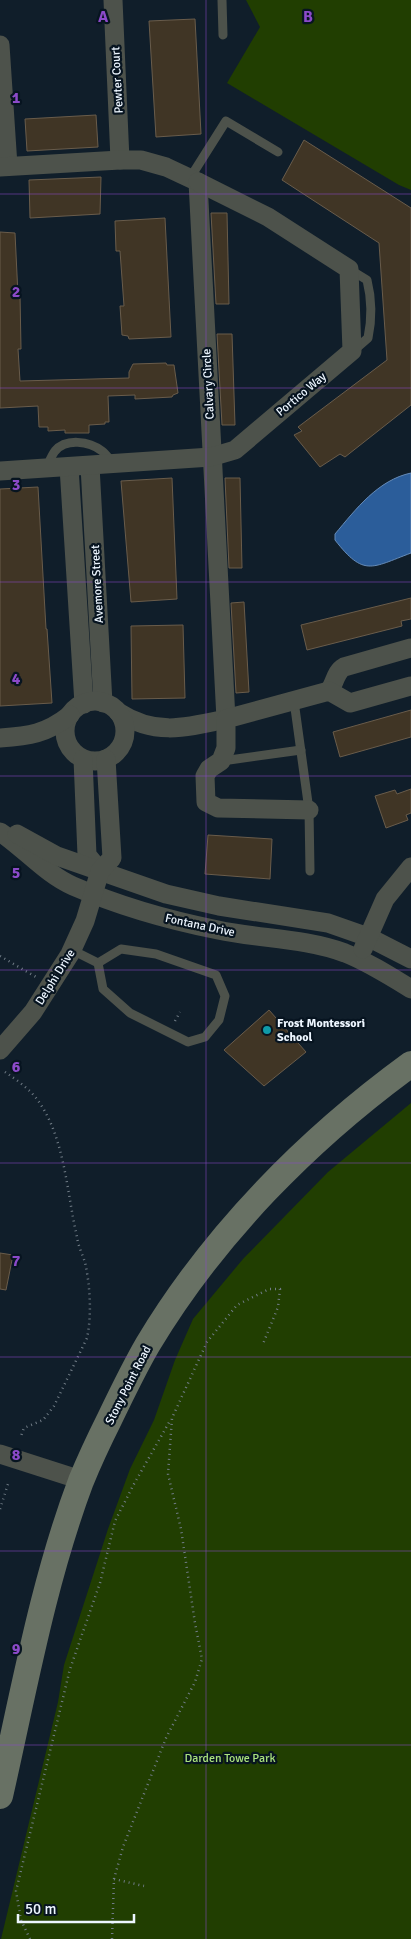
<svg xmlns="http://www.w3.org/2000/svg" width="411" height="1939" font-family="Signika,sans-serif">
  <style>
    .green { fill: #213e01 }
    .water { fill: #2b5d9a; stroke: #658bb8 }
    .building { fill: #403525; stroke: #695c4b }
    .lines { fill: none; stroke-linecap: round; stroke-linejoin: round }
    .path { stroke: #707c86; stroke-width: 2.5; stroke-dasharray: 1 4; stroke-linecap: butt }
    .lane { stroke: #4d524b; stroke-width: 9 }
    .street { stroke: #4d524b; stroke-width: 19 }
    .secondary { stroke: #687164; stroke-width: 26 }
    .grid { fill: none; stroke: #8c4ac9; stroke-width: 1; stroke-opacity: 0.55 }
    .culture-dot { fill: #0f9aa8; stroke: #071420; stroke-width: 2 }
    .labels { text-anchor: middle; stroke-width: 4.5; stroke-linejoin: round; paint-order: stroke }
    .street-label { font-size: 12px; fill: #edf6ff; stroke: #071420 }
    .poi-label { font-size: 12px; font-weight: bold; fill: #edf6ff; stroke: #071420; text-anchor: start }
    .park-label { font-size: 12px; fill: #aae27e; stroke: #071420 }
    .grid-label { font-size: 16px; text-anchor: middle; font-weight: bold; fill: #8c4ac9; stroke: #071420; stroke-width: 4.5; stroke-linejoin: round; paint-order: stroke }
  </style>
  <rect width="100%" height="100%" fill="#101e2a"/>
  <g class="green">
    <path d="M246,0H411V190L399,185L227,83L260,27Z"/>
    <path d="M411,1103V1939H1L58,1702L64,1665L108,1529L130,1469L154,1420L175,1360L193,1319L243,1259L328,1172Z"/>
  </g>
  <path class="water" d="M411,473V553C371,568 364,577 335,540V534C356,509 378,480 411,473Z"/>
  <g class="building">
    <path d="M195,19L201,134L156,137L149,21Z"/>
    <path d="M96,115L98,147L27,151L25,119Z"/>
    <path d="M304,140L411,208V405L345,457L340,454L320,467L294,435L302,431L298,427L387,360L379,243L282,180Z"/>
    <path d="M101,177L100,214L30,218L29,180Z"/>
    <path d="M211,213H227L229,304H216Z"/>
    <path d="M165,218L171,337L129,339L128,336L122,335L120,306H124L120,251H116L115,221Z"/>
    <path d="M0,232L15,233L18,295H20L21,349H18L20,381L129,378V372L133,364L166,363L167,365H174L178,393L173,395L172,397L135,399V395L108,396L109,422H105V424L89,425V433H65V430L48,431V427H39L38,406L0,408Z"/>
    <path d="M217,334H232L235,425H222Z"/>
    <path d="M172,478L177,599L131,602L121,481Z"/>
    <path d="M225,478H240L242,568H229Z"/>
    <path d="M38,487L46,629H47L52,703L0,706V489Z"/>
    <path d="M411,598V619L401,621L402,626L307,650L301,625Z"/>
    <path d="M244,602L249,692L236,693L231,603Z"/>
    <path d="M183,625L185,698L132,699L131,626Z"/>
    <path d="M411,710V737L340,757L333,732Z"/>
    <path d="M411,789V813L406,815L408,820L386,828L375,796L395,790L397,794Z"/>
    <path d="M208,835L272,839L270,879L205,874Z"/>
    <path d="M269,1010L306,1052L264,1086L224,1050Z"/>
    <path d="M0,1253L13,1255L6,1290L0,1289Z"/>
  </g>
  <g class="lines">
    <g class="path">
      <path d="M0,956L36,977"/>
      <path d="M175,1021L180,1012"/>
      <path d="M5,1072C17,1080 31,1090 39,1102C65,1139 67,1194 77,1237C78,1245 82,1254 85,1262C90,1285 92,1315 87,1338L54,1406L43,1420L24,1428L21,1436"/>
      <path d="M0,1509L9,1481"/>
      <path d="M114,1879L144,1886"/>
      <path d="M30,1939L21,1920L16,1891L70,1669L100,1583L115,1521L134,1484L171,1419"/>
      <path d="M112,1939L114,1879L123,1847L166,1738L195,1682L202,1659L195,1623L181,1529L168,1474L172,1418L207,1342L237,1305L269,1289H280L278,1307L263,1344"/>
    </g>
    <g class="lane">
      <path d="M222,0L223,35"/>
      <path d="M190,178L226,121L278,152"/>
      <path d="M349,269L367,280C372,300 372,319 368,338L353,351"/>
      <path d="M46,469C49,463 51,456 55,451C66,438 89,441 102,451C106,454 109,459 112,462"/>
      <path d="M294,701L309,810L310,871"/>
      <path d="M222,761L301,750"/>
      <path d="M121,949L156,954L216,975L225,996L219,1020L205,1037L188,1042L130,1013L103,989L98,963Z"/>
      <path d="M72,950L98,963"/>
    </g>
    <g class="street">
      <path d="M113,0L120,160"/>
      <path d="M0,45L8,166"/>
      <path d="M0,167L120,160H141L166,167L198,182L226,719C185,728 155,736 118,712"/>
      <path d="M90,466L103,703"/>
      <path d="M69,467L84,704"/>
      <path d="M0,471L211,457L235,450L352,351L349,269L268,217L198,182"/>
      <path d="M329,691C335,684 335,672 344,667L411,648"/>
      <circle cx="95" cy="731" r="30"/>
      <path d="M0,738C29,736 46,734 70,715"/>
      <path d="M83,759L87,855L100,871"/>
      <path d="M309,810L218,808L206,802L205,776L209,769L221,761L226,748V719L329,691L350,703L411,686"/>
      <path d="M0,832C24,848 47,875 73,886C119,906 168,920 218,930C260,939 304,938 345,953C368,962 390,976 411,989"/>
      <path d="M17,834L57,856L166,894L219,906L328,923L368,937L411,959"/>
      <path d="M363,949L385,899L411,867"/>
      <path d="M0,1050L33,1012L70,954L85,921L100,871L112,858L106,759"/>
      <path d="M0,1454L81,1480"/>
    </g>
    <path class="secondary" d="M0,1796C24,1690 43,1582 81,1481C90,1459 100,1438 110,1418C122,1393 134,1368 148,1344C214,1234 308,1139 411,1064"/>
  </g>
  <path class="grid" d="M206,0V1939M0,194H411M0,388H411M0,582H411M0,776H411M0,970H411M0,1163H411M0,1357H411M0,1551H411M0,1745H411"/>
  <circle class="culture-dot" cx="267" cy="1030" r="5"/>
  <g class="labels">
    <g class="street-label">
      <text transform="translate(117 80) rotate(-93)" y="4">Pewter Court</text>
      <text transform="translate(208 384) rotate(-93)" y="4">Calvary Circle</text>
      <text transform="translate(301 394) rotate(-40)" y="4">Portico Way</text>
      <text transform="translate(97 584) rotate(-93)" y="4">Avemore Street</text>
      <text transform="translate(200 925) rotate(12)" y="4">Fontana Drive</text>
      <text transform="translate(55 977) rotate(-58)" y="4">Delphi Drive</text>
      <text transform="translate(128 1385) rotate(-63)" y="4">Stony Point Road</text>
    </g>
    <g class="poi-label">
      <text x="277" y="1027">Frost Montessori<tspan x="277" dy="14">School</tspan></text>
    </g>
    <g class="park-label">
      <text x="230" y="1762">Darden Towe Park</text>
    </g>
  </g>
  <g class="grid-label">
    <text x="103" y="22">A</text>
    <text x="308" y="22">B</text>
    <text x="16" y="103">1</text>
    <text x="16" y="297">2</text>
    <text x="16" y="490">3</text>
    <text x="16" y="684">4</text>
    <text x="16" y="878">5</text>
    <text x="16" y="1072">6</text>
    <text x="16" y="1266">7</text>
    <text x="16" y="1460">8</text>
    <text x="16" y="1654">9</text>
  </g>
  <path d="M18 1914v8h116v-8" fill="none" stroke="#edf6ff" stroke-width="2.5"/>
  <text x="25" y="1914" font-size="15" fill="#edf6ff" stroke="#071420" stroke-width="4" paint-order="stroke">50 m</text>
</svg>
